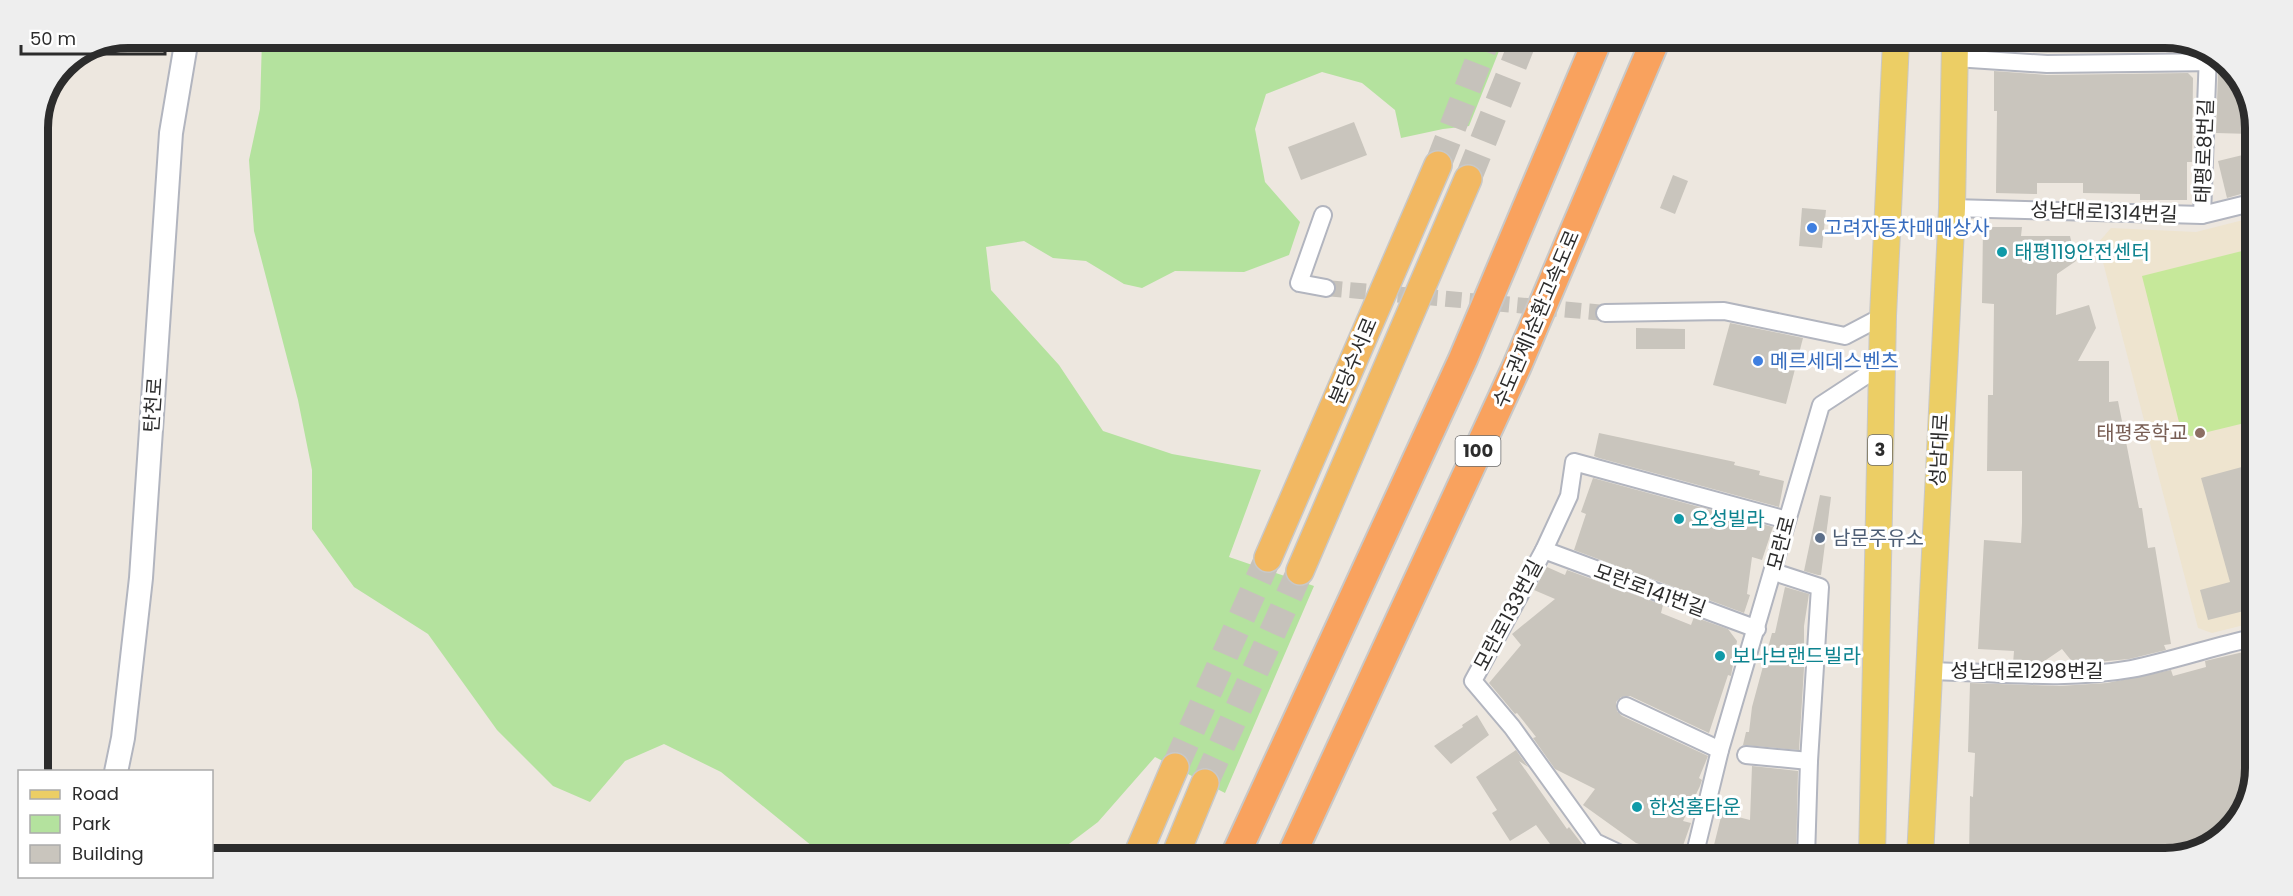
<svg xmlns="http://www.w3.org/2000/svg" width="2293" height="896" font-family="Poppins,'Noto Sans KR',sans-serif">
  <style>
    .education { fill: #eee4cf }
    .green { fill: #b4e29e }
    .pitch { fill: #c6e89a }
    .building { fill: #c9c5bd }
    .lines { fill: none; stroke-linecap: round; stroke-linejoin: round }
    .minor-tunnel { stroke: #c6c2bb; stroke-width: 16; stroke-dasharray: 16 8; stroke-linecap: butt }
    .trunk-tunnel { stroke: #c6c2bb; stroke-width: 27; stroke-dasharray: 27 14; stroke-linecap: butt }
    .minor-casing { stroke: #b2b5bf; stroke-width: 20 }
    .secondary-casing { stroke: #b2b5bf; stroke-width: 26 }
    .primary-casing { stroke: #c8c8c8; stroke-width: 28 }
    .trunk-casing { stroke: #c8c8c8; stroke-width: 30 }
    .motorway-casing { stroke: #c8c8c8; stroke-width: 32 }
    .minor { stroke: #fff; stroke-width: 16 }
    .secondary { stroke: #fff; stroke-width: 22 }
    .primary { stroke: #ecce65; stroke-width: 26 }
    .trunk { stroke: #f2b862; stroke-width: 27 }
    .motorway { stroke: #f9a25e; stroke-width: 28 }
    .shop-dot { fill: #3f7fe0; stroke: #fff; stroke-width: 2 }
    .culture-dot { fill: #0f9aa8; stroke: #fff; stroke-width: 2 }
    .education-dot { fill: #8d6e63; stroke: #fff; stroke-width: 2 }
    .service-dot { fill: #5c6f8a; stroke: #fff; stroke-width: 2 }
    .labels { text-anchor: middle; stroke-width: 6; stroke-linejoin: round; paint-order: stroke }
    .shield { fill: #fff; stroke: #6b6b6b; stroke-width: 1.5 }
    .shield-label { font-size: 18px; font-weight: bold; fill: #2c2c2c }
    .street-label { font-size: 20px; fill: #2c2c2c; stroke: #fff }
    .shop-label { font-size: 20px; fill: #366cbe; stroke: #fff; text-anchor: start }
    .culture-label { font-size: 20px; fill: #0d838f; stroke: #fff; text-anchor: start }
    .education-label { font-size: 20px; fill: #785e54; stroke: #fff; text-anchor: end }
    .service-label { font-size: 20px; fill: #4e5e75; stroke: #fff; text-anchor: start }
    .rim { fill: none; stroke: #2c2c2c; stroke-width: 8 }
  </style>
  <rect width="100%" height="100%" fill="#ede7df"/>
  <path class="education" d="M2255,217L2252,623L2212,633L2198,628L2098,243L2111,228L2196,232Z"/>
  <path class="green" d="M262,38L1503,41L1469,126L1443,129L1401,138L1395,110L1362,83L1322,72L1266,94L1255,129L1265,182L1300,222L1289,255L1244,272L1175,271L1142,288L1124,284L1086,261L1053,258L1024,241L986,247L991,290L1059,365L1103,431L1172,454L1261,470L1229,557L1314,586L1225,793L1155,757L1098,822L1053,856L823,855L721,772L664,744L625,761L590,802L553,786L497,730L428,634L354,587L312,529V470L298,400L254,231L249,160L260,109Z"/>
  <path class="pitch" d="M2254,248L2253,421L2183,438L2142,276Z"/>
  <g class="building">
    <path d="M1995,42H2194L2198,45L2190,52L2047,53L1995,50Z"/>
    <path d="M2230,68L2237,73L2251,112V134L2216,133L2218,73L2226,71Z"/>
    <path d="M1994,71L2047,75L2188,73L2193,78L2192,162H2187V200H2140V194L2083,193V183H2037V194L1996,193L1997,111H1994Z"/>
    <path d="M1354,122L1367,155L1301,180L1288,147Z"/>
    <path d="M2255,152V190L2227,198L2218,161Z"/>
    <path d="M1673,175L1688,181L1675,214L1660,208Z"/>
    <path d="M1802,208L1826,210L1822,248L1799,246Z"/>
    <path d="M1983,227H2022L2021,236H2070L2076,261L2057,274L2056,315L2089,305L2096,328L2078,361H2109V402L2118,401L2139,508H2142L2148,548L2155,547L2171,644L2164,645L2166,650L2129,659L2074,664L2062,649L2040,664H2013L2014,651L1978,649L1984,540L2021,543L2022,523V471H1987L1988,395H1993L1994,304L1982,303Z"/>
    <path d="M1730,323L1803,338L1786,404L1713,385Z"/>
    <path d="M1636,328L1685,329V349H1636Z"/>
    <path d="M1599,433L1735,462L1734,465L1760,471L1759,475L1784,481L1779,507L1599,458L1594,456Z"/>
    <path d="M2253,464V518L2243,519L2252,555V609L2208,620L2200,590L2230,582L2201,478Z"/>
    <path d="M1593,478L1773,527L1762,560L1752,557L1747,594L1750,595L1744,613L1574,550L1586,514L1581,512Z"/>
    <path d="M1820,495L1831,497L1821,575H1818L1804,571Z"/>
    <path d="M1547,567L1565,575L1567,570L1663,605L1661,613L1691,625L1694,617L1728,629L1737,641L1731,676L1728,675L1709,733L1630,696L1621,697L1616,702L1617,711L1622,716L1708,756L1699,778L1702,780L1700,786L1683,821L1691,823L1679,857L1636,843L1583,805L1595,789L1555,769L1533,738L1536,737L1517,713L1515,714L1489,683L1521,645L1512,634L1555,599L1534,590Z"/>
    <path d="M1785,587L1809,594L1804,626V668L1799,750L1743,745L1746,732H1749L1752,707L1772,633H1775Z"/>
    <path d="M2252,650L2251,797L2216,843L2165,858H1969L1970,796L1973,797L1975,753L1968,752L1970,683L2059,686L2107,683L2171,670L2173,676L2206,667L2205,661Z"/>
    <path d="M1477,715L1489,735L1451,764L1434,746L1463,727L1462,725Z"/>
    <path d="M1516,750L1528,767L1519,761L1567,829L1569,827L1592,857H1541L1553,848L1536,825L1510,841L1492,813L1497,810L1476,777Z"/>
    <path d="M1752,766L1798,771L1796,858L1711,857L1722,813L1750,820Z"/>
  </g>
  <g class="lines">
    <path class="minor-tunnel" d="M1326,288L1605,313"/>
    <g class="trunk-tunnel">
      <path d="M1438,165L1486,41"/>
      <path d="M1468,179L1523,41"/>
      <path d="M1175,767L1268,558"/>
      <path d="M1205,783L1300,571"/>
    </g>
    <g class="minor-casing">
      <g id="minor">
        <path d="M1955,58L2047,64L2221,62"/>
        <path d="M1952,208L2202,215L2255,202"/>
        <path d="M1323,215L1299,283L1326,288"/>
        <path d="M2202,215L2208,53"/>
        <path d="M1605,313L1724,311L1845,336L1883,316"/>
        <path d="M1544,550L1757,629"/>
        <path d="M1774,572L1820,587L1809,761L1806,858"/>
        <path d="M1928,671C1995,672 2064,681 2131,669C2171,661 2212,647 2252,638"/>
        <path d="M1626,706L1720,750"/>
        <path d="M1746,755L1809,761"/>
        <path d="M1627,857L1595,842L1512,727L1473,681L1544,550L1569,496L1574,462L1787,520"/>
        <path d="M1694,857L1720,750L1821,405L1882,365"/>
      </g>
    </g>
    <g class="secondary-casing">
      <path id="secondary" d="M116,772L123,738L141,578L171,133L187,38"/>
    </g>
    <g class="primary-casing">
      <g id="primary">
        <path d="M1872,858L1883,316L1896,42"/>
        <path d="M1920,858L1952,208L1955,42"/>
      </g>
    </g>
    <g class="trunk-casing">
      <g id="trunk">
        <path d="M1268,558L1438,165"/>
        <path d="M1300,571L1468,179"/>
        <path d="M1137,856L1175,767"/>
        <path d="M1175,856L1205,783"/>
      </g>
    </g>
    <g class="motorway-casing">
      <g id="motorway">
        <path d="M1235,856L1463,359L1597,41"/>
        <path d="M1291,856L1517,366L1655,41"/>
      </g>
    </g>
    <use href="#minor" class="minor"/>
    <use href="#secondary" class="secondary"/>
    <use href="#primary" class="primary"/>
    <use href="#trunk" class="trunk"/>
    <use href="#motorway" class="motorway"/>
  </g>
  <g class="shop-dot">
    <circle cx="1812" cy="228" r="6"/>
    <circle cx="1758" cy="361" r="6"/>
  </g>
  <g class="culture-dot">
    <circle cx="2002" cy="252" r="6"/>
    <circle cx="1679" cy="519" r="6"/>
    <circle cx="1720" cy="656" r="6"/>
    <circle cx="1637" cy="807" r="6"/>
  </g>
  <circle class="education-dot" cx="2200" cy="433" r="6"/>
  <circle class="service-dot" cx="1820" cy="538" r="6"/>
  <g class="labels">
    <g class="shield">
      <rect x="1868" y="435" width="24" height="30" rx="4.5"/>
      <rect x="1455.5" y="436" width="45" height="30" rx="4.5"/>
    </g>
    <g class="shield-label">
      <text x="1880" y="456">3</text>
      <text x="1478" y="457">100</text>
    </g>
    <g class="street-label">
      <text transform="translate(2204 151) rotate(-88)" y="7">태평로8번길</text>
      <text transform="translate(2104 212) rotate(2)" y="7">성남대로1314번길</text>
      <text transform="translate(1536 319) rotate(-67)" y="7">수도권제1순환고속도로</text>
      <text transform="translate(1353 361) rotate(-67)" y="7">분당수서로</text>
      <text transform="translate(153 405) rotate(-86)" y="7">탄천로</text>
      <text transform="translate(1939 450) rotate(-87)" y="7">성남대로</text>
      <text transform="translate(1781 543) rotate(-75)" y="7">모란로</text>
      <text transform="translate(1650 590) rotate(20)" y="7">모란로141번길</text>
      <text transform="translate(1508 615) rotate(-62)" y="7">모란로133번길</text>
      <text x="2027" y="678">성남대로1298번길</text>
    </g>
    <g class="shop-label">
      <text x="1824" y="235">고려자동차매매상사</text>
      <text x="1770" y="368">메르세데스벤츠</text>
    </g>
    <g class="culture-label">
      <text x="2014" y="259">태평119안전센터</text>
      <text x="1691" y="526">오성빌라</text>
      <text x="1732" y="663">보나브랜드빌라</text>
      <text x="1649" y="814">한성홈타운</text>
    </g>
    <g class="education-label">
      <text x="2188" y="440">태평중학교</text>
    </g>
    <g class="service-label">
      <text x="1832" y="545">남문주유소</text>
    </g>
  </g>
  <path d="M0 0H2293V896H0ZM128 48H2165A80 80 0 0 1 2245 128V768A80 80 0 0 1 2165 848H128A80 80 0 0 1 48 768V128A80 80 0 0 1 128 48Z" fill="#eee" fill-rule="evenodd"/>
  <path class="rim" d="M128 48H2165A80 80 0 0 1 2245 128V768A80 80 0 0 1 2165 848H128A80 80 0 0 1 48 768V128A80 80 0 0 1 128 48Z"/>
  <rect x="18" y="770" width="195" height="108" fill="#ffffff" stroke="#ababab" stroke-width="1.5"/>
  <rect x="30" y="790" width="30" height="9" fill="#ecce65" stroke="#ababab" stroke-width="1.5"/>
  <text x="72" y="800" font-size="18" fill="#2c2c2c">Road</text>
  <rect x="30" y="815" width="30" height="18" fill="#b4e29e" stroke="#ababab" stroke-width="1.5"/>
  <text x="72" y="830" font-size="18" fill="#2c2c2c">Park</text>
  <rect x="30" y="845" width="30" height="18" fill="#c9c5bd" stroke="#ababab" stroke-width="1.5"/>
  <text x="72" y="860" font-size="18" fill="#2c2c2c">Building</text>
  <path d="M21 45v9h144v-9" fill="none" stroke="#2c2c2c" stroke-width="3"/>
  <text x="30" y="45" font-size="18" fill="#2c2c2c" stroke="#ffffff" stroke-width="4.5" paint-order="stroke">50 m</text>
</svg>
